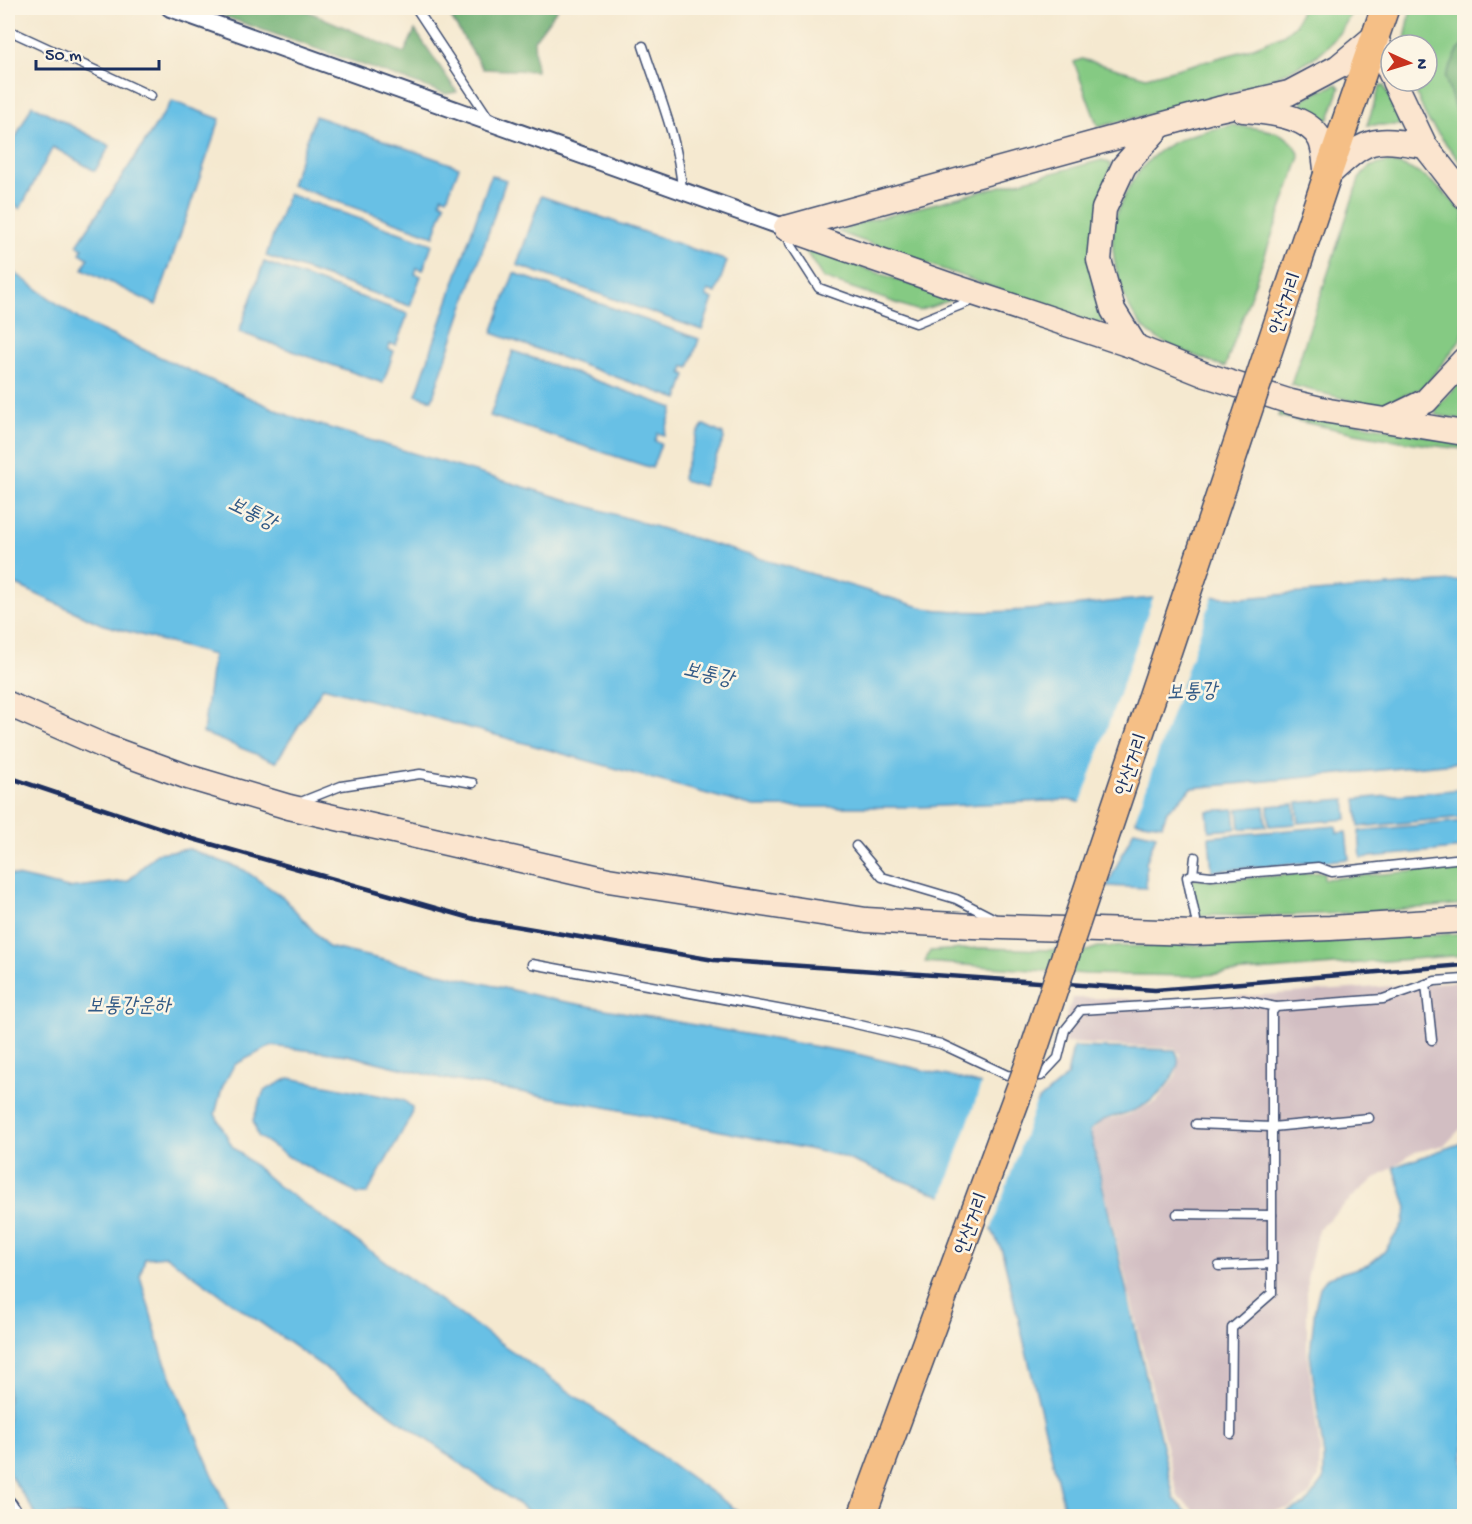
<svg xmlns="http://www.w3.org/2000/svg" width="1472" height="1524" font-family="'Gochi Hand','Poor Story',sans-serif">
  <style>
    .industrial { fill: #d2bec2 }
    .green { fill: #85ca83; stroke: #507c70; stroke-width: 1.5 }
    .forest { fill: #6cae71; stroke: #446e68; stroke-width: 1.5 }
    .water { fill: #67c0e5; stroke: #4178a2; stroke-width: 1.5 }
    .pier { fill: #f5e9d0 }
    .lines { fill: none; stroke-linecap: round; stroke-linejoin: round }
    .lane-casing { stroke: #3c4b6f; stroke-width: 11 }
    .street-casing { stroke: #3c4b6f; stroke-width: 20 }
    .secondary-casing { stroke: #3c4b6f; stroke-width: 27 }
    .primary-casing { stroke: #3c4b6f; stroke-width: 30 }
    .lane { stroke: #fff; stroke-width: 8 }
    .street { stroke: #fff; stroke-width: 16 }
    .secondary { stroke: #fbe5cf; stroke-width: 24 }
    .primary { stroke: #f5bf86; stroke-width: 27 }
    .rail { stroke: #1b2f5e; stroke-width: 4.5 }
    .primary-bridge-casing { stroke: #3c4b6f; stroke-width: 30; stroke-linecap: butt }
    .primary-bridge { stroke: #f5bf86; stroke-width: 27 }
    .labels { text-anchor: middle; stroke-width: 5; stroke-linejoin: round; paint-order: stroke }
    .street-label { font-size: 20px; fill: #1b2f5e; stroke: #fcf5e5 }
    .water-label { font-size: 21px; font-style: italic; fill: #325a86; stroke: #fcf5e5 }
  </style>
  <rect width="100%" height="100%" fill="#fcf5e5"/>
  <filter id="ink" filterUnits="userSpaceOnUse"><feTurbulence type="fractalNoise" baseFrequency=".0167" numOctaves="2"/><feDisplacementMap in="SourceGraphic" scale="12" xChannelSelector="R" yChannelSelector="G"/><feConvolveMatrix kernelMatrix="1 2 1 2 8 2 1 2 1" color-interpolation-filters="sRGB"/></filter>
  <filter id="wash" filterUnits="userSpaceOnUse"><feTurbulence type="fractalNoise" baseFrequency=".008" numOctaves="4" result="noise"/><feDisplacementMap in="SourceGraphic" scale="24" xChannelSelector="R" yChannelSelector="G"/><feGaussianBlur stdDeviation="1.35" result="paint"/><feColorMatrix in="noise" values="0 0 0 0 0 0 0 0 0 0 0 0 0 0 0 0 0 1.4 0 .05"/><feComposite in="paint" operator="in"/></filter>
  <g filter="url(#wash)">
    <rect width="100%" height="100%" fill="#f5e9d0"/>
    <path class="industrial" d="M1464,981V1125L1445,1145L1415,1152L1365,1186L1318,1229L1307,1279V1350L1320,1451L1319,1477L1309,1495L1291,1508L1237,1516L1197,1513L1178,1497L1091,1132L1102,1121L1127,1115L1157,1101L1176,1076L1180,1054L1175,1048L1064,1043L1067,1012L1073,998L1190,1000Z"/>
    <g class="green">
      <path d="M1302,8H1353C1346,27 1330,47 1313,58C1257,93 1163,110 1098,127L1074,62L1082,59L1146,77L1244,51L1283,35L1295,25Z"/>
      <path d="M1411,8H1464V45L1458,51L1446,77L1464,137V167L1427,119L1411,81H1427V45H1404Z"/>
      <path d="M1337,84L1340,88L1329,119H1321L1302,105L1304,98Z"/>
      <path d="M1380,86H1384L1399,118V125H1367Z"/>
      <path d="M1232,125C1257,129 1292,127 1300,157L1225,367C1198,356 1164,348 1143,327C1121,304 1107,249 1115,219C1121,199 1134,175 1149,160C1172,137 1202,131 1232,125Z"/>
      <path d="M1102,160L1111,164L1093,265L1095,292L1105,313L1104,321L1096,324L838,232L863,222Z"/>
      <path d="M1387,162C1421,167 1441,189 1464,213V331L1459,342L1424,387L1386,403L1364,404L1291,385L1359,179L1369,167Z"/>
      <path d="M803,247L954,299L919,311L823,278Z"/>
      <path d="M1464,378V420L1436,415V408Z"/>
      <path d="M1281,409L1464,443V449C1401,443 1339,431 1278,416Z"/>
      <path d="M1464,867V904C1376,912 1288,918 1198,915L1191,883L1194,879L1213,881L1324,872V879Z"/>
      <path d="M1464,933V955L1192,976L1086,974L925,962L930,951L980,948L1087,951L1098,947L1314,943Z"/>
    </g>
    <g class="forest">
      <path d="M200,8H300L404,53L415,30L457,92L446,94Z"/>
      <path d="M445,8H558L534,40L536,71L483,69Z"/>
      <path d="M1464,45V137L1445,77L1458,51Z"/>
    </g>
    <g class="water">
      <path d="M172,101L220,119L156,305L83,269L88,258L80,253L83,248L77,245Z"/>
      <path d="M32,105L110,146L95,171L53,147L20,209L8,199V153Z"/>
      <path d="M315,116L459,167L447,198L442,196L440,201L445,204L434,236L291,185Z"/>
      <path d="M491,175L506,180L432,400L416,395Z"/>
      <path d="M288,194L432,244L423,270L417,268L415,274L421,276L410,306L266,256Z"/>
      <path d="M541,196L727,261L716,293L708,290L706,296L713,299L702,330L517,265Z"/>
      <path d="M264,262L408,314L396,345L390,344L388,349L394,351L383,383L239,332Z"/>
      <path d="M8,268L83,322L290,416L924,608C1030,623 1135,588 1242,598L1464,580V762L1192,788L1167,811L1162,825L1136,821V813L1068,800L921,807H754L323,687L276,762L203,733L213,655L101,624L8,581Z"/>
      <path d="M514,273L699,339L689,368L684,366L682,373L686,375L678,399L492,333Z"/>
      <path d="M513,351L673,408L664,435L658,433L655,441L661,444L652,468L490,416Z"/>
      <path d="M704,425L723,434L724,439L703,486L683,480L682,477L697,434Z"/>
      <path d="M1464,789V817L1359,827L1356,799Z"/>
      <path d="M1345,799L1347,819L1299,823L1297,803Z"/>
      <path d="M1294,804L1296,824L1269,826L1268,806Z"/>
      <path d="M1264,806L1266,826L1240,829L1238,809Z"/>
      <path d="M1234,809L1236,829L1209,831L1207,811Z"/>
      <path d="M1464,821V848L1361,858L1359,831Z"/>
      <path d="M1336,826L1337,833L1346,832L1349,859L1212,871L1209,837Z"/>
      <path d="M1134,830L1156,835L1146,863V888L1107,886Z"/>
      <path d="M189,849L244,870L284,898L328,947L555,1000L857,1054L972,1082L1036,1103L1067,1076L1073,1047L1175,1050C1181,1059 1178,1067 1173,1076C1162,1094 1147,1107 1126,1113C1110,1118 1101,1118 1090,1131L1174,1498L1190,1516H1066L1002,1251L983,1212L837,1155L605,1107L441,1078L348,1055L271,1046L234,1065L222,1088L215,1114L232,1146L277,1185L745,1516H535L166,1256L145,1258L140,1276L163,1357L230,1516H37L8,1472V874L68,888L128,881L157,853Z"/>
      <path d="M289,1078L403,1100L412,1107L411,1116L367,1194H358L289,1157L258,1136L253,1120L264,1091Z"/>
      <path d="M1464,1142V1516H1260L1285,1513L1305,1505L1324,1480V1457L1310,1354L1315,1308L1320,1287L1328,1277L1368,1265L1384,1252L1403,1224L1407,1208L1394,1167Z"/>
    </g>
    <g class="pier">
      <path d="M1214,592L1134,823L1133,816L1080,805L1154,595Z"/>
      <path d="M982,1082L1035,1100L1038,1097L990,1233L981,1214L942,1198Z"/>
    </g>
  </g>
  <g filter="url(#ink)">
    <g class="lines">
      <g class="lane-casing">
        <g id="lane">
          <path d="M416,8L490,120"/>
          <path d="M8,13L10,8"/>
          <path d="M8,30L151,96"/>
          <path d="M643,46C658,92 679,141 682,190"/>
          <path d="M787,231L790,243L819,288L916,323L976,299"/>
          <path d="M298,803L341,786L420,774L473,783"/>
          <path d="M856,846L882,877L956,899L997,920"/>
          <path d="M1193,874L1211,876L1318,867L1332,872L1464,858"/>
          <path d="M1194,932L1196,920L1187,877L1193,874L1195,857"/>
          <path d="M532,964L843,1021L941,1044L1007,1075L1041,1076L1058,1058L1065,1030L1081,1010L1243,1000L1276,1007"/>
          <path d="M1426,984L1432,1040"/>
          <path d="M1196,1124L1272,1127L1369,1118"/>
          <path d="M1177,1214L1272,1215"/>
          <path d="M1219,1266L1272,1264"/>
          <path d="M1231,1434L1232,1328L1272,1293V1012L1276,1007L1383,999L1435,981L1464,979"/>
        </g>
      </g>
      <g class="street-casing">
        <g id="street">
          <path d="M170,8L786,228"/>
          <path d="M8,1505L15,1516"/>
        </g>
      </g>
      <g class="secondary-casing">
        <g id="secondary">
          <path d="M1394,81L1425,146L1464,196"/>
          <path d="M1243,110C1267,112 1307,115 1320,139C1325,149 1325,165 1327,176"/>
          <path d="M1327,176C1368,138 1370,137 1425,146"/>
          <path d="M786,228L952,286L1136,347L1206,375L1291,402L1329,411L1464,433"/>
          <path d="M786,228L1219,109L1289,93L1338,67L1375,36L1391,74"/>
          <path d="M1136,347L1113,310L1099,260L1104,209L1124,166L1159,127"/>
          <path d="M1387,420L1426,401L1464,360"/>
          <path d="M8,704L106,747L188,777L289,807L608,880L866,920L973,926L1194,933L1330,928L1464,920"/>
        </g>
      </g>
      <g class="primary-casing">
        <path id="primary" d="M1327,176L1385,8"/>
      </g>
      <use href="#lane" class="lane"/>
      <use href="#street" class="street"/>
      <use href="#secondary" class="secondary"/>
      <use href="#primary" class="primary"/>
      <path class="rail" d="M8,777L193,839L474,919L714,960L1155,990L1464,965"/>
      <g class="primary-bridge-casing">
        <path id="primary-bridge" d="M862,1516L1028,1067L1327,176"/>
      </g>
      <use href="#primary-bridge" class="primary-bridge"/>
    </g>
  </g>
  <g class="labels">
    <g class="street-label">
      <text transform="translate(1284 303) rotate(-71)" y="7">안산거리</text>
      <text transform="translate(1130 764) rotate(-71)" y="7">안산거리</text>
      <text transform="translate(970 1223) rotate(-70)" y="7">안산거리</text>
    </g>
    <g class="water-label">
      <text transform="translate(253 512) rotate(26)" y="7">보통강</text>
      <text transform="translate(709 673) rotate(13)" y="7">보통강</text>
      <text transform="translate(1192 690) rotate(-2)" y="7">보통강</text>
      <text x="129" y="1011">보통강운하</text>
    </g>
  </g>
  <rect width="1472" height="1524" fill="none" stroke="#fcf5e5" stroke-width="30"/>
  <g transform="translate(1409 63) rotate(94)"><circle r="28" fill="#fcf5e5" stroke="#a2a6af" stroke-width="1.5"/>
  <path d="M0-4.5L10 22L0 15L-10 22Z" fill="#c8321e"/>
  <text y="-9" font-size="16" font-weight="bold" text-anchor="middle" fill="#1b2f5e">N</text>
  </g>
  <path d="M36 60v9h123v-9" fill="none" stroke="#1b2f5e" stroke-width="3"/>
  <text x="45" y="60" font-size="18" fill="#1b2f5e" stroke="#fcf5e5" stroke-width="4.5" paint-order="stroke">50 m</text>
</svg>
